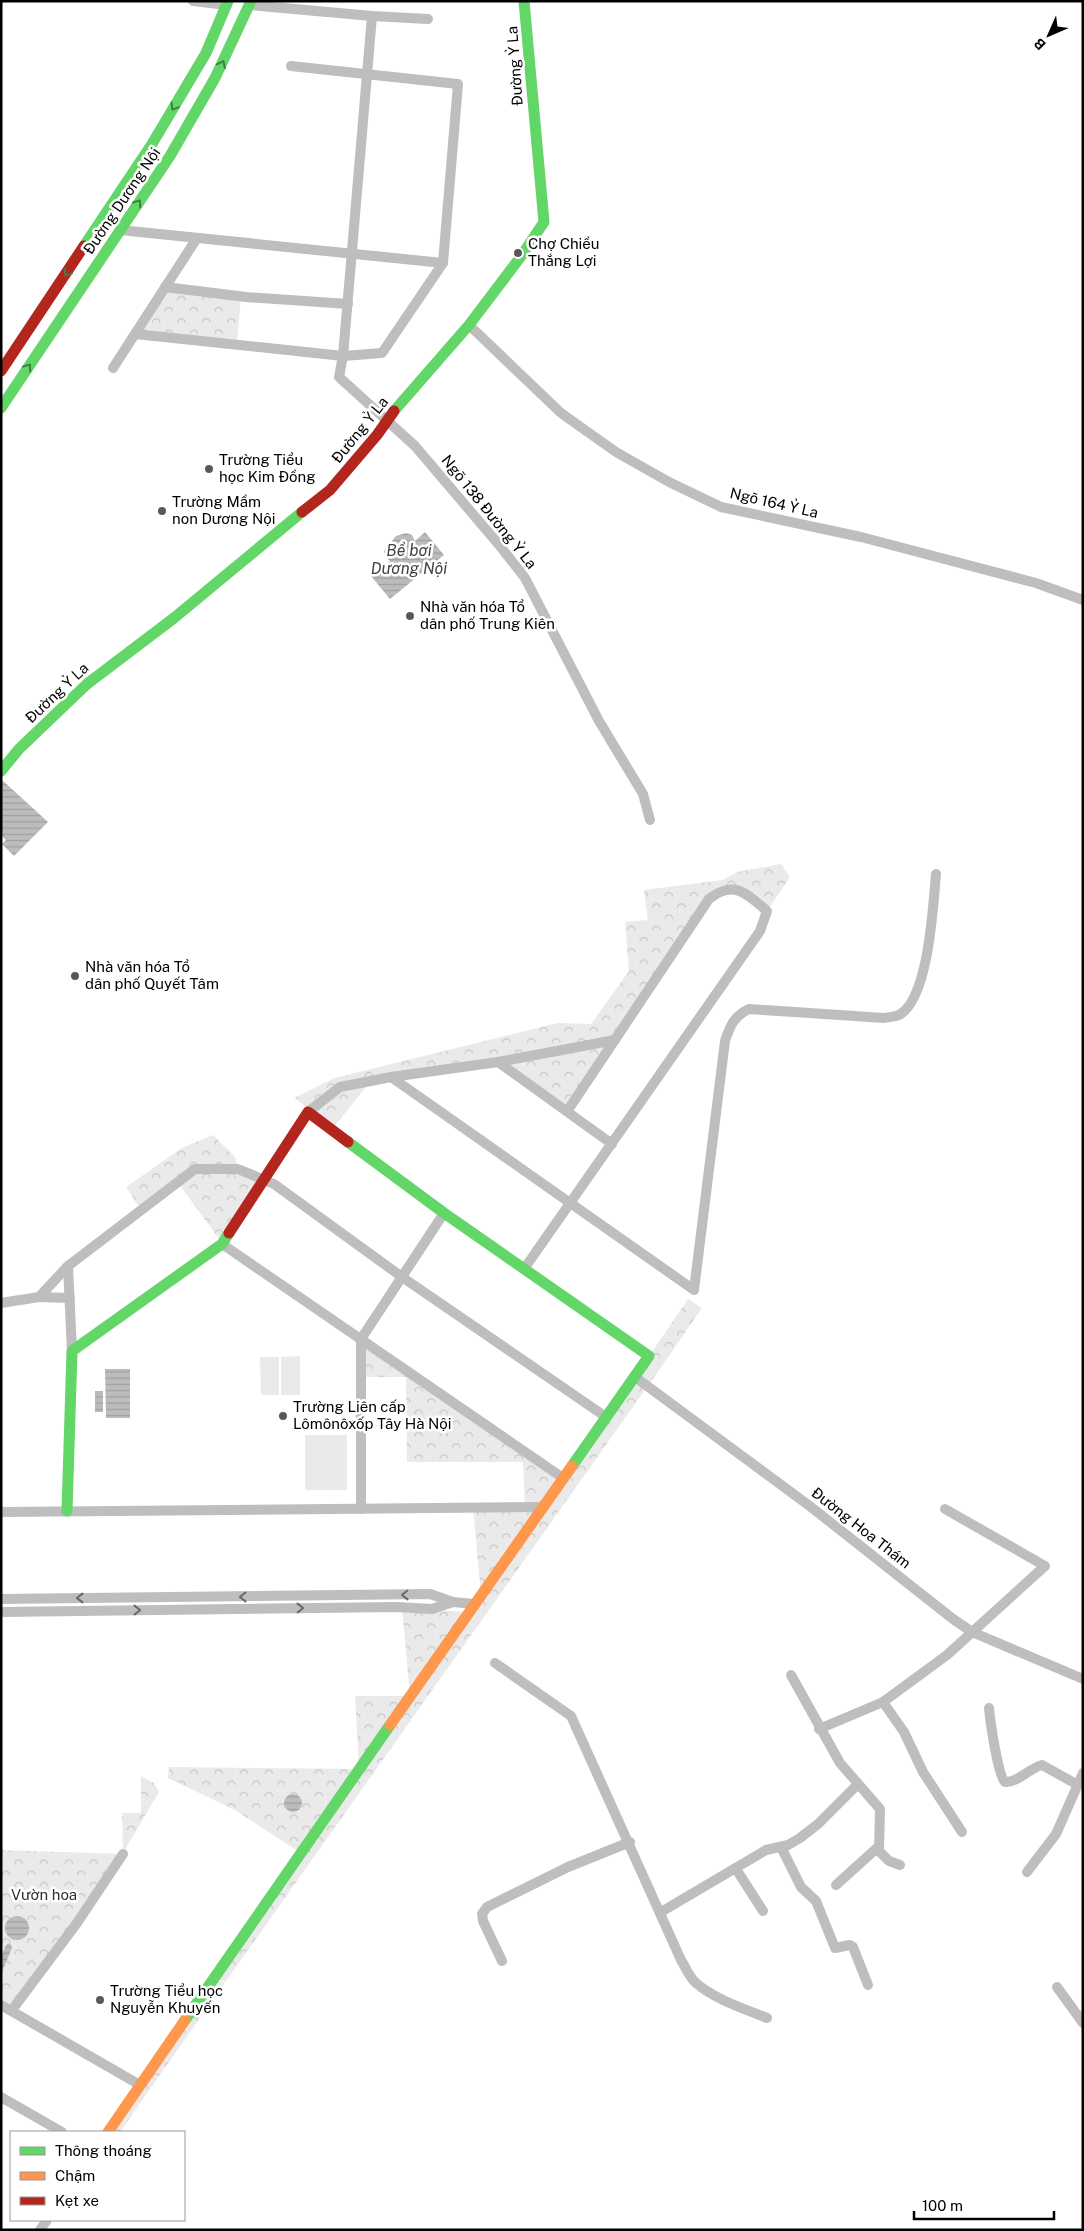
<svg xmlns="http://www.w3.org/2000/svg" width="1084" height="2231" font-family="'Public Sans',sans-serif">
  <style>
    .park { fill: url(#park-crowns) }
    .garden { fill: #eaeaea }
    .water { fill: url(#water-rules) }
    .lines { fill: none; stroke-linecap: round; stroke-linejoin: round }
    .street { stroke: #bebebe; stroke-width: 10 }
    .fast { stroke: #63d668; stroke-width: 11 }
    .slow { stroke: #ff974d; stroke-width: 11 }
    .jam { stroke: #b3261e; stroke-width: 11 }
    .oneway { stroke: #3b803e }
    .oneway2 { stroke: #686868 }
    .poi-dot { fill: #595959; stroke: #fff; stroke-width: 2 }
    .labels { text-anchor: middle; stroke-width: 5; stroke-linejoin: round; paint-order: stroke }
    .street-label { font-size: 15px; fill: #000; stroke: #fff }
    .poi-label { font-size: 15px; fill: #000; stroke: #fff; text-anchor: start }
    .park-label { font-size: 15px; fill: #303030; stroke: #fff }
    .water-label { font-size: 16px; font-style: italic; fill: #414141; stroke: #fff }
  </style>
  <defs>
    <pattern id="park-crowns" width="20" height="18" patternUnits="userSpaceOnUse" patternTransform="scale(1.25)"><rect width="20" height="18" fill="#eaeaea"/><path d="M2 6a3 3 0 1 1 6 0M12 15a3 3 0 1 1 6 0" fill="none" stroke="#c7c7c7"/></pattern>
    <pattern id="water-rules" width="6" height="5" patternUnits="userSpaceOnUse" patternTransform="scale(1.25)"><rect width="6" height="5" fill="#bcbcbc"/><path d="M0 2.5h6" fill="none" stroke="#a0a0a0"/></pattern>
  </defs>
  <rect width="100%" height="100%" fill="#fff"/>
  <g class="park">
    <path d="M166,288L241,297L237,344L136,333Z"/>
    <path d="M781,864L790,877L767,911L745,888L718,887L706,898L613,1037L340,1087L308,1108L294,1098L335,1078L558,1023L591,1024L629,971L625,922L648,920L644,890L723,880L737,872Z"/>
    <path d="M614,1040L567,1110L498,1063Z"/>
    <path d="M370,1082L333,1128L310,1112L341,1088Z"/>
    <path d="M213,1135L235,1157L238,1168L194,1169L141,1210L126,1187L182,1148Z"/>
    <path d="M195,1170H238L263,1178L222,1243L178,1183Z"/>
    <path d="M688,1299L702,1308L648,1386L635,1377Z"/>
    <path d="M362,1341L563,1478L542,1507H525L523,1462H407L406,1377H362Z"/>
    <path d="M635,1378L647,1387L226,1981L213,1980L301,1853L235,1810L168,1778L169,1767L359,1769Z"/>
    <path d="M473,1508H540L481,1594Z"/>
    <path d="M402,1608L469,1612L410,1695Z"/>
    <path d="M355,1696H410L359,1768Z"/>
    <path d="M141,1776L154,1783L159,1792L123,1853L122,1813H141Z"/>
    <path d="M1,1850L122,1854L12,2009L1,2005Z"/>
    <path d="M212,1981L225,1982L120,2132H108Z"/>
  </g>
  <g class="garden">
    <path d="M300,1356V1395H281V1357Z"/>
    <path d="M260,1357H279V1395H261Z"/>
    <rect x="305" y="1435" width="42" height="55"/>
  </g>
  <g class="water">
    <path d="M425,532L444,555L390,599L371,576L390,561L386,557L384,551L396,536L406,533L412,535L415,541Z"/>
    <path d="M1,779L48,822L14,856L2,844L6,840L1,835Z"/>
    <path d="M105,1369H130V1418H106Z"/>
    <rect x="95" y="1391" width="8" height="21"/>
    <circle cx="293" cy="1803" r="9"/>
    <circle cx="17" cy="1928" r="12"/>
    <path d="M10,1943L12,1948L1,1974V1957L6,1945Z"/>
  </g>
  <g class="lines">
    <g class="street">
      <path d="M193,1L227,5"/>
      <path d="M250,5L372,16L428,19"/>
      <path d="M372,16L343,356L339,377L415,446L500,546L525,578L599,721L643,794L650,820"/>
      <path d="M120,230L443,263"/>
      <path d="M165,287L246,297L348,304"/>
      <path d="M469,325L561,413L616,452L669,482L721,507L861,537L1036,583L1083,600"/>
      <path d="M135,334L343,356L382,353L443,263L458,84L291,66"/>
      <path d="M113,368L197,238"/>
      <path d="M498,1062L615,1040"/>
      <path d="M391,1077L694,1290L725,1041C730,1026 734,1016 749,1009L884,1018C888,1017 895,1017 899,1015C929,999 933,905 936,874"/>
      <path d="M308,1112L340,1087L391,1077L498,1062L612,1144"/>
      <path d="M222,1244L563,1478"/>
      <path d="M68,1266L72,1351"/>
      <path d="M524,1269L760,931L767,911C747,894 734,879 709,899L568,1110"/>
      <path d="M39,1297L70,1298"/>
      <path d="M1,1303L39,1297L68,1266L195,1169H238L274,1184L402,1277L606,1417"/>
      <path d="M635,1377L811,1507L953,1619L972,1632L1083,1679"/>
      <path d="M361,1509V1339L444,1213"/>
      <path d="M1,1512L542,1507"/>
      <path d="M1,1599L430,1594L453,1602L475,1604"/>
      <path d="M1,1612L396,1607L432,1609L453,1602"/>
      <path d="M495,1663L571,1716L681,1960C686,1968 689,1977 696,1983C714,1999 745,2009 767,2018"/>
      <path d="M791,1675L840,1763L880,1809L879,1851L889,1861L900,1865"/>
      <path d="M883,1702L904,1732L923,1772L962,1832"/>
      <path d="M989,1708C990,1720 998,1776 1005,1782C1017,1783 1030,1768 1042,1765L1078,1785"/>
      <path d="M819,1729L883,1702L947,1655L1045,1566L945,1509"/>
      <path d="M781,1847L801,1887L816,1901L835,1948L850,1945L853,1947L868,1985"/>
      <path d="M736,1869L763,1911"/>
      <path d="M1027,1872L1056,1834L1083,1773"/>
      <path d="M836,1885L877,1848"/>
      <path d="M661,1912L766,1850L788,1845L800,1838L818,1824L858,1784"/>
      <path d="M502,1961L483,1921L482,1914L487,1907L568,1867L630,1842"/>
      <path d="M1057,1987L1083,2023"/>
      <path d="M1,2005L140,2085"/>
      <path d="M12,2010L77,1923L123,1854"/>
      <path d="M1,2097L62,2132"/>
      <path d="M40,2230L47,2220"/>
    </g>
    <g class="fast">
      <path d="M84,246L152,144L206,53L228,1"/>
      <path d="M1,408L170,156L215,78L251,1"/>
      <path d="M394,411L469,325L522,255L544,222L524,1"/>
      <path d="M1,771L19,749L87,684L174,618L302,512"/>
      <path d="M348,1142L444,1213L649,1356L572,1466"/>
      <path d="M67,1511L72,1351L222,1244L229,1233"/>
      <path d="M185,2020L390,1725"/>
    </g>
    <g class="slow">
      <path d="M390,1725L572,1466"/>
      <path d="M108,2132L185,2020"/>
    </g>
    <g class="jam">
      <path d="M1,371L84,246"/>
      <path d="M302,512L330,490L377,435L394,411"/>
      <path d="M229,1233L308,1112L348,1142"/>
    </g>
  </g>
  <defs><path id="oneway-chevron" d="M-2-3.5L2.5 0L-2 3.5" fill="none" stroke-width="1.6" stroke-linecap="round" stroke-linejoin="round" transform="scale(1.25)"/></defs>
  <g class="oneway">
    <use href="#oneway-chevron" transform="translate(222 64) rotate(-65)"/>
    <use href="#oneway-chevron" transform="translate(174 107) rotate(121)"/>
    <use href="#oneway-chevron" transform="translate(138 203) rotate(-56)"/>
    <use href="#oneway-chevron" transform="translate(67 273) rotate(124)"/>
    <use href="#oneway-chevron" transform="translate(28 367) rotate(-56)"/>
  </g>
  <g class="oneway2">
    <use href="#oneway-chevron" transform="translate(405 1595) rotate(179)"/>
    <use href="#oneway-chevron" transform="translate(243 1597) rotate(179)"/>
    <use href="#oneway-chevron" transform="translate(80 1598) rotate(180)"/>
    <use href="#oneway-chevron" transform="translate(300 1608) rotate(-1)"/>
    <use href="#oneway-chevron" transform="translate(137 1610) rotate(-1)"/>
  </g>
  <g class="poi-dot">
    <circle cx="518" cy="253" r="5"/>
    <circle cx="209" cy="469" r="5"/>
    <circle cx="162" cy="511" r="5"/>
    <circle cx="410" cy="616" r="5"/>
    <circle cx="75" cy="976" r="5"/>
    <circle cx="283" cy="1416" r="5"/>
    <circle cx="100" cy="2000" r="5"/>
  </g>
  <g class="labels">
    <g class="street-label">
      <text transform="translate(515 66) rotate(-94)" y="5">Đường Ỷ La</text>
      <text transform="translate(122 201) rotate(-56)" y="5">Đường Dương Nội</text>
      <text transform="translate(360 430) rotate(-51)" y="5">Đường Ỷ La</text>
      <text transform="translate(774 503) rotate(13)" y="5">Ngõ 164 Ỷ La</text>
      <text transform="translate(489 512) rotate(51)" y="5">Ngõ 138 Đường Ỷ La</text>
      <text transform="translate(57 693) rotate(-43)" y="5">Đường Ỷ La</text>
      <text transform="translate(861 1528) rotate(38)" y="5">Đường Hoa Thám</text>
    </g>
    <g class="poi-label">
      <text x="528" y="249">Chợ Chiều<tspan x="528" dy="17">Thắng Lợi</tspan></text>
      <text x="219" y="465">Trường Tiểu<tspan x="219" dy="17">học Kim Đồng</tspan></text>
      <text x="172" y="507">Trường Mầm<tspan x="172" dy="17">non Dương Nội</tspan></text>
      <text x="420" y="612">Nhà văn hóa Tổ<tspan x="420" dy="17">dân phố Trung Kiên</tspan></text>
      <text x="85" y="972">Nhà văn hóa Tổ<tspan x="85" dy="17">dân phố Quyết Tâm</tspan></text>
      <text x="293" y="1412">Trường Liên cấp<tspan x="293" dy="17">Lômônôxốp Tây Hà Nội</tspan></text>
      <text x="110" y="1996">Trường Tiểu học<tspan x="110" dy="17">Nguyễn Khuyến</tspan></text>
    </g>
    <g class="park-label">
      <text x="44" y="1900">Vườn hoa</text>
    </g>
    <g class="water-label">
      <text x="409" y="556">Bể bơi<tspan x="409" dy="18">Dương Nội</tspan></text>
    </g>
  </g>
  <rect width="1084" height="2231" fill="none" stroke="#000000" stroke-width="5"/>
  <rect x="10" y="2131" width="175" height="90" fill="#ffffff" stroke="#999999"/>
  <rect x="20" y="2147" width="25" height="8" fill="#63d668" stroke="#999999"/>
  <text x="55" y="2156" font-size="15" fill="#000000">Thông thoáng</text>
  <rect x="20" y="2172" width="25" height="8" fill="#ff974d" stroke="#999999"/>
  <text x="55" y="2181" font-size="15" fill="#000000">Chậm</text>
  <rect x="20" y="2197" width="25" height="8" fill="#b3261e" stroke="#999999"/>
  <text x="55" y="2206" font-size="15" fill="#000000">Kẹt xe</text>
  <g transform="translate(1049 35) rotate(225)" stroke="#ffffff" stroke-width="4" paint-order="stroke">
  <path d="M0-4L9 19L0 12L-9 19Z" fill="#000000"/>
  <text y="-8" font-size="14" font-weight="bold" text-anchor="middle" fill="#000000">B</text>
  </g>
  <path d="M914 2211v8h140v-8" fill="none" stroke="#000000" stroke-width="2.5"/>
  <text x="922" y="2211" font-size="15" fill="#000000" stroke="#ffffff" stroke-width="4" paint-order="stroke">100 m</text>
</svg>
